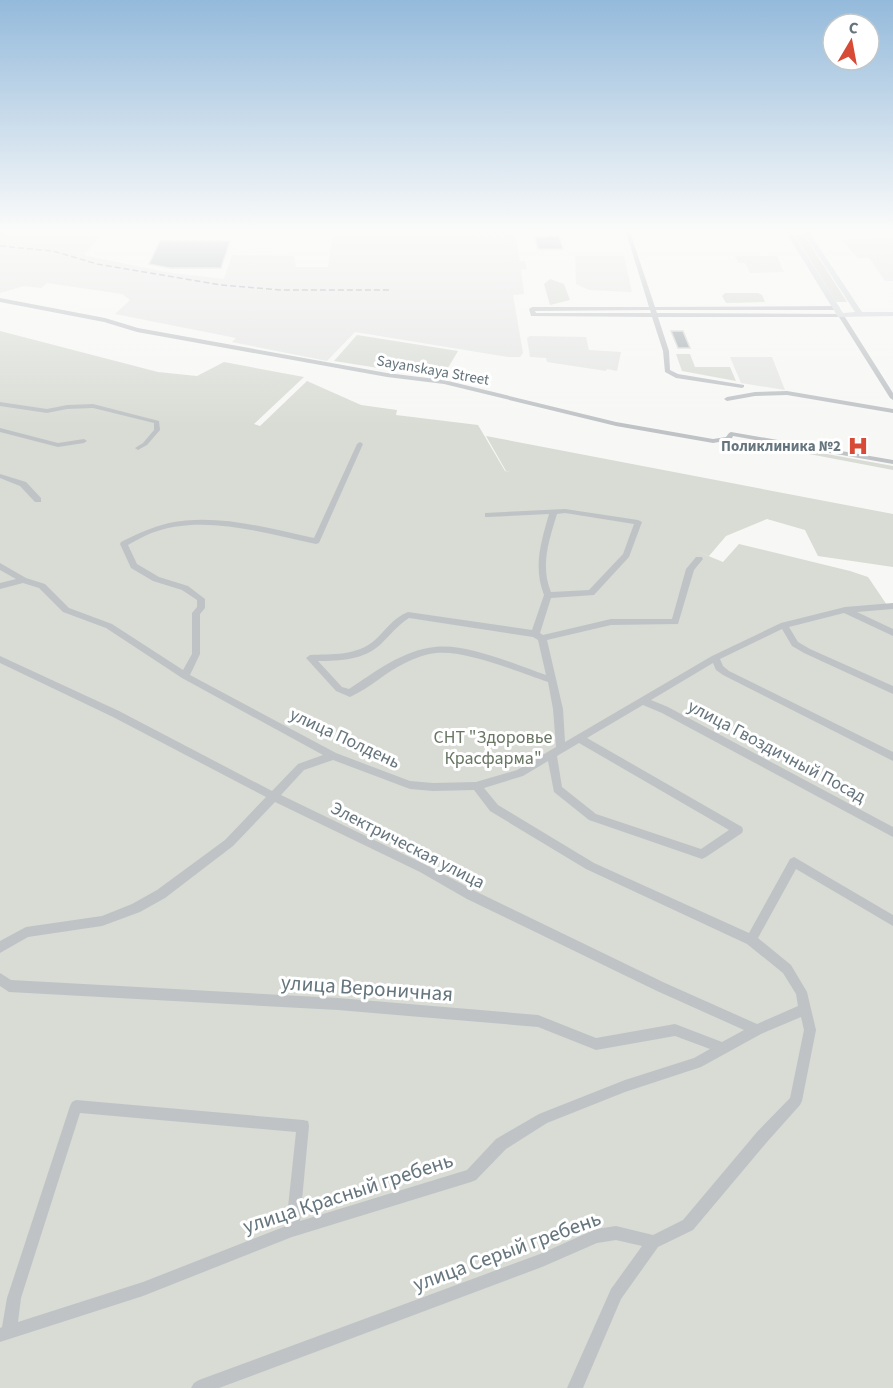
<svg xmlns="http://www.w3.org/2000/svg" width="893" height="1388" font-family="'Source Sans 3',sans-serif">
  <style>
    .built { fill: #e5e7e5 }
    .green { fill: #d8dcd4 }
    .building { fill: #a7afb3; stroke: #d9d9d7; stroke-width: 1.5 }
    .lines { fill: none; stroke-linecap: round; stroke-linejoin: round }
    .minor { fill: #bfc3c6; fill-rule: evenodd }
    .secondary { fill: #d4d8db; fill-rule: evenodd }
    .rail { stroke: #9fa6aa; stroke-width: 1.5; stroke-dasharray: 6 3; stroke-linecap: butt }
    .labels { text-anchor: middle; stroke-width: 6; stroke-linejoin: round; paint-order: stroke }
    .far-street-label { font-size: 15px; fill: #65757d; stroke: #fff }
    .far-poi-label { font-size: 15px; font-weight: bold; fill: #65757d; stroke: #fff; text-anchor: end }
    .park-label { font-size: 18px; fill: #687663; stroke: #fff }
    .street-label { font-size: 18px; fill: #65757d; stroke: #fff }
    .near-street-label { font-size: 21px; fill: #65757d; stroke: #fff }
  </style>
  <rect width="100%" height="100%" fill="#f7f7f5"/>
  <g class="built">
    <path d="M0,232L100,236L84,255L165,272L224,279L232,255L294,256L296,267H328L333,235L515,233L520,261H525L527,269L521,270L524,294L513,295L523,353L520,357H508L355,332L327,361L232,342L236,338L115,314L130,300L122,294L47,283L41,288L24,286L0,293Z"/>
    <path d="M893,239V281H885L869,258H858L842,240Z"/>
    <path d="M575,256H624L632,292L589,290L576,284Z"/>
    <path d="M735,256H777L784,272L750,273L745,263H738Z"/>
    <path d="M530,336L586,337L589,350L621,352L617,371L607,369L606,371L547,362L546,358L530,357L527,338Z"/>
    <path d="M730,357H772L785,390L741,383Z"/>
  </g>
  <g class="green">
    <path d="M795,235H804L847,302H836Z"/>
    <path d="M550,279L564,284L570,300L550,305L544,284Z"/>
    <path d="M725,293H758L762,295L765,302L730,303H726L722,296Z"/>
    <path d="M0,331L158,372L197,376L224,362L304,377L254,424L260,426L307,381L361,405L397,410L396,415L478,425L505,471L641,497L506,471L486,436L893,514V567L818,556L805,530L767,519L726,536L709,556L694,550L723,562L739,544L850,571L868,577L889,608L893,609V1388H0Z"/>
    <path d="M357,335L458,351L442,378L334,361Z"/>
    <path d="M676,354H690L695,367H730L736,381L682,371Z"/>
    <path d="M788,447L893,466V470L788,450Z"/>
  </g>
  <g class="building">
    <path d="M559,236L563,249H538L535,237Z"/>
    <path d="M160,241H230L221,268H170L149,264Z"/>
    <path d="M671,331H683L690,348H678Z"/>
  </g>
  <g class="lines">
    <g class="minor">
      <path d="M626,232H630L655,307L837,306L840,308L837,310H656L657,313L843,314L893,393V400L890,398L839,317H658L669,351L670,370L678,374L744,385V387L742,388L676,378L665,372L663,351L652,317L531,316L529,309L532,307H649ZM650,310L651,313H536L535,311Z"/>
      <path d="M0,298L105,318L138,328L387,373L444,380L616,422L713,439L726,437L729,433L731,432L893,460V464L733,436L731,440L713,443L616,426L444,384L387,377L137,332L104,322L0,302Z"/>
      <path d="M787,391L893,409V413L787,395L755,396L727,401L724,399L727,397L755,392Z"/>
      <path d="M0,402L47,409L67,405L93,404L159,421L160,430L147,445L138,450L135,448L143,443L154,430V423L93,408L67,409L47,413L0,406Z"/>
      <path d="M0,428L58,443L84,439L87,441L84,443L58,447L0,432Z"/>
      <path d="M360,442L363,444L319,543L316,544C264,533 201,513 149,534C142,537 135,541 128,545L137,564L159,577L188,586L205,599V608L200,614V654L190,675L336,753L410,781L433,783L476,782L517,770L556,747L553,709L548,682C517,672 468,650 436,653C426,654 415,658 405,663C386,672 370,688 350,697L336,691L306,658L310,655C332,654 357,656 375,640C386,630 393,618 408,612L532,630L544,595C533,567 541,542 549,514L488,517H485V513L565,509L638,520L642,522L629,557L594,595L551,598L540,633L543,635L611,619H672L686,569L696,557H702L703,559L694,570L678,624L611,625L547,640L563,709L565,742L712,656L781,623L845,607L893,603V609L857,612L893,629V636L844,613L789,627L798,642L810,649L893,686V694L804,653L792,646L782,629L720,659L723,666L729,671L893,752V761L723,675L716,670L713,663L651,700L668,707L893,827V837L662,713L643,705L587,738L742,827L743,830L742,833L706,857L702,859L589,820L554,792L548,761L523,776L484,788L498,805L594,863L749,933L790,859L794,857L893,915V926L796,869L758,938L791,965L807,992L816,1030L802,1101L800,1105L767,1142L693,1230L658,1247L621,1299L583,1388H567L611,1289L642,1246L616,1240L597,1243L542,1267L219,1388H191L194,1383L199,1380L540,1254L596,1229L616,1226L653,1235L683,1220L757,1132L790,1098L804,1030L801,1017L761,1034L701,1067L625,1092L547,1123L506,1149L476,1180L471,1182L292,1237L143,1296L0,1342V1328L2,1327L7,1298L70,1106L72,1102L76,1100L303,1120L308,1121L309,1126L300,1221L467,1170L496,1139L539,1114L625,1080L694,1058L710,1049L675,1036L596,1050L538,1027L338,1010L9,992L0,986V973L11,980L338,998L538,1015L596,1038L675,1024L722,1042L744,1030L657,991L467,899L420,872L275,802L233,846L165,898L140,912L102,926L28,937L0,953V941L26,927L102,916L132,904L157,890L225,840L266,797L113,717L0,663V656L119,711L272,791L298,764L323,755L182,678L106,628L63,612L39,588L23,583L0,589V583L16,579L0,570V563L26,578L45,584L69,608L112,624L183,670L192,654V613L197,607V600L182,590L153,581L131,568L120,544L121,542C137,534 152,527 169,523C217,513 267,528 314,538L357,444ZM565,513L634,524L623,554L589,590L551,592C540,566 549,540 557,514ZM409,618L533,637L538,640L546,675C516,665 467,643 435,647C403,650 375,672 349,689L342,687L318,661C340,661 364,660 381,644C390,635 398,625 409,618ZM579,743L729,830L701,849L596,814L562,787L557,756ZM333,760L410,789L433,791L474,790L490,811L586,869L747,944L783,973L796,994L798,1006L757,1024L665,983L475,891L428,866L281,795L304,770ZM80,1113L296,1132L286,1226L143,1282L18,1322L21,1298Z"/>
      <path d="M0,474L26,482L41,498V502H35L20,486L0,478Z"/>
    </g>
    <path class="secondary" d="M786,232H792L843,313L855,312L803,232H809L862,312H893V316L838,317Z"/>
    <path class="rail" d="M0,246L53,251L97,264L221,285L282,290H392"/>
  </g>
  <linearGradient id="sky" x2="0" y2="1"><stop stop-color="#94badb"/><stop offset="0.54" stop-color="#fbfbfa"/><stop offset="1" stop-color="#fbfbfa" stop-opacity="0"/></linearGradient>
  <rect width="893" height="426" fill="url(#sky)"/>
  <defs>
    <g id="hospital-bare" transform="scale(1.62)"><path d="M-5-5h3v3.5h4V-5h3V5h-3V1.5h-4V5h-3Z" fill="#d64a36" stroke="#fff" stroke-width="2.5" paint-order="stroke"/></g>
  </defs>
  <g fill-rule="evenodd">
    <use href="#hospital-bare" x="858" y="446"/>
  </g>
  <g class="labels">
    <g class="far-street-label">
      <text transform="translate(433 370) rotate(10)" y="5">Sayanskaya Street</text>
    </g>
    <g class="far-poi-label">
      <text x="841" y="451">Поликлиника №2</text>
    </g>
    <g class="park-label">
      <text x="493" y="743">СНТ "Здоровье<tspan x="493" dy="21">Красфарма"</tspan></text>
    </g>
    <g class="street-label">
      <text transform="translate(345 738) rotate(25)" y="6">улица Полдень</text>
      <text transform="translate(777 751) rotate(28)" y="6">улица Гвоздичный Посад</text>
      <text transform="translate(408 845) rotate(27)" y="6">Электрическая улица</text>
    </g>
    <g class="near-street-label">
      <text transform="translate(367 988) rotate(4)" y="7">улица Вероничная</text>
      <text transform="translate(348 1193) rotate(-18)" y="7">улица Красный гребень</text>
      <text transform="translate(507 1251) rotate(-20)" y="7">улица Серый гребень</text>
    </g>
  </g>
  <g transform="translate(851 42) rotate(10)"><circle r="28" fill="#ffffff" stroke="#c1c8cb" stroke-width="1.5"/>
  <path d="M0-4.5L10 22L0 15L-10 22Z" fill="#d64a36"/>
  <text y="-9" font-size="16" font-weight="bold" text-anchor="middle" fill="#65757d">С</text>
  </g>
</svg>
